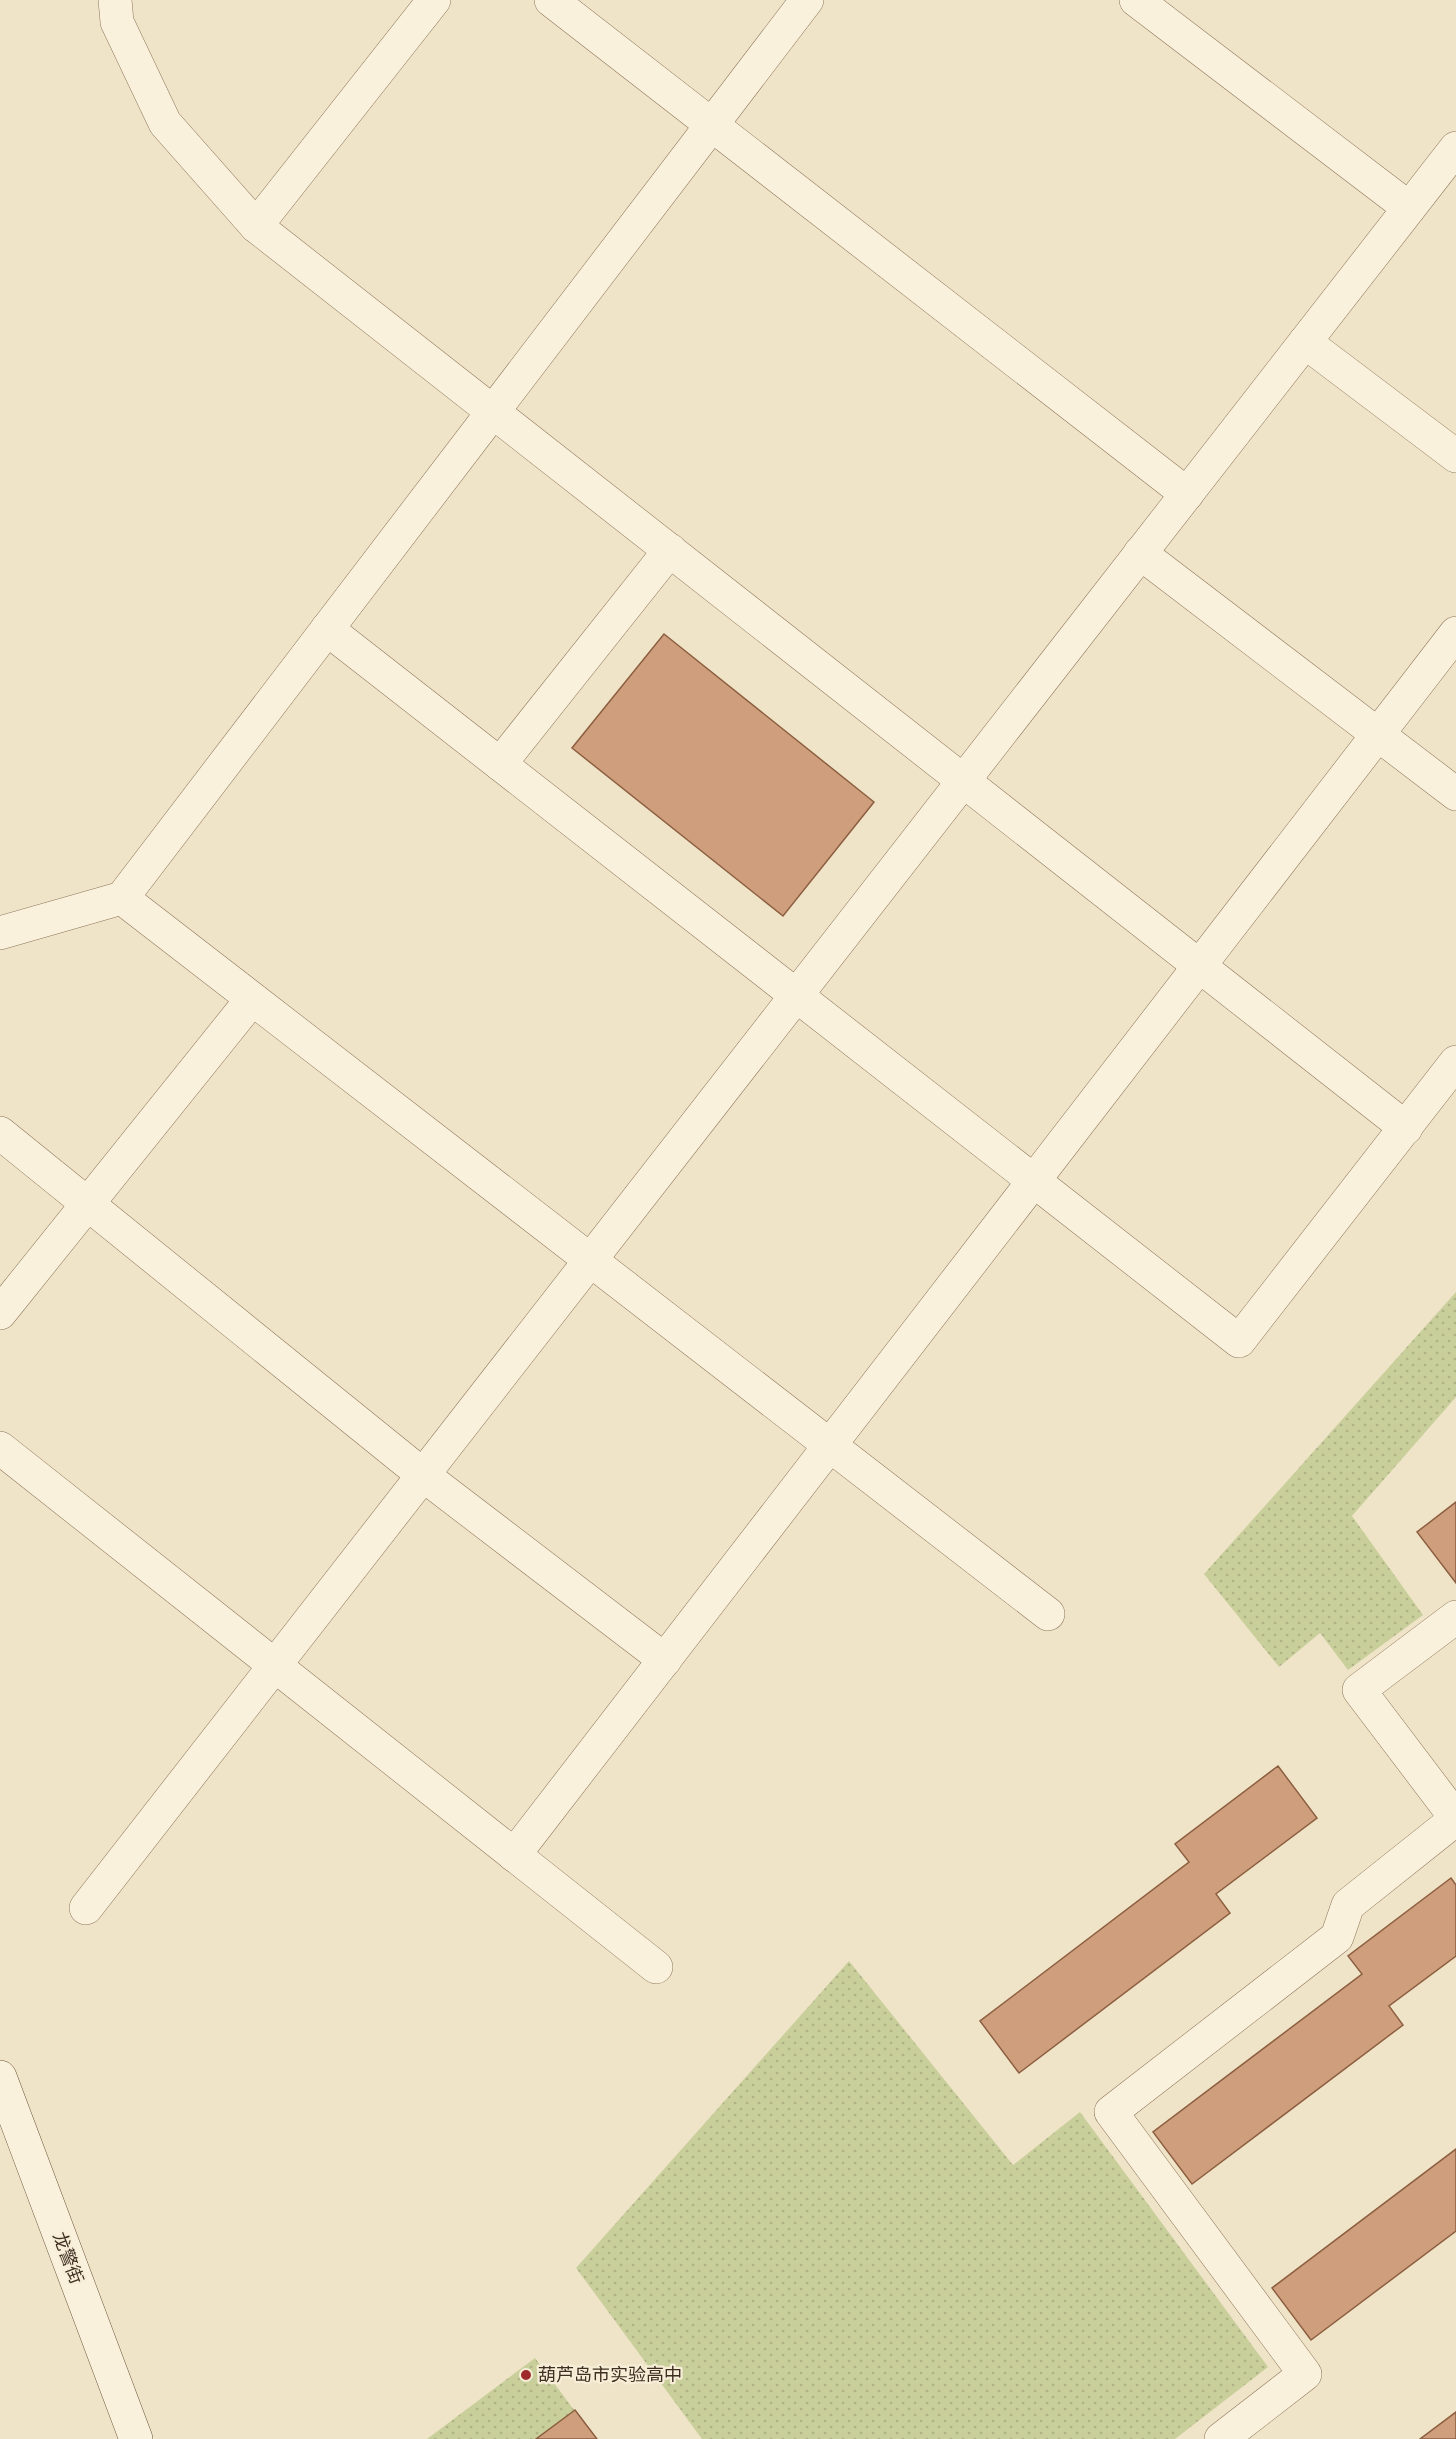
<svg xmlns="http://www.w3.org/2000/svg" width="1456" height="2439" font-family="Lora,'Noto Sans SC',serif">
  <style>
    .grass { fill: url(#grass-dots) }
    .building { fill: #cf9f7d; stroke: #8d5f41; stroke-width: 1.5 }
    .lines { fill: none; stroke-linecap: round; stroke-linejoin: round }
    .street-casing { stroke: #8d765c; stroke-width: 34 }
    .secondary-casing { stroke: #6f573f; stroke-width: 34 }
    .street { stroke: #faf1dc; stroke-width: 33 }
    .secondary { stroke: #faf1dc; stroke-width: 33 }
    .poi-dot { fill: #9e2a2b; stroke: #f7eed8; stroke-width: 2 }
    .labels { text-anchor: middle; stroke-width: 4.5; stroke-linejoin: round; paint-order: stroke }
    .street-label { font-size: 18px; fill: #3d2e20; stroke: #f7eed8 }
    .poi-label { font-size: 18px; fill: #3d2e20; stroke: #f7eed8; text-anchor: start }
  </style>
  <defs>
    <pattern id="grass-dots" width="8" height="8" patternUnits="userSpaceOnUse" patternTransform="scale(1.5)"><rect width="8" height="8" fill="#c9cf9b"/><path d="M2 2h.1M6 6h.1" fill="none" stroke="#aeb285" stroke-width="1.8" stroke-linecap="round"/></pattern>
  </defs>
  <rect width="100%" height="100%" fill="#f0e4c8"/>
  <g class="grass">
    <path d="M1456,1292V1397L1352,1516L1423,1615L1348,1670L1320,1633L1279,1667L1204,1574Z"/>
    <path d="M849,1961L1013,2165L1080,2112L1268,2367L1175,2439H702L576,2268Z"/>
    <path d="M535,2358L596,2439H427Z"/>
  </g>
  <g class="building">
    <path d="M664,634L874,802L783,916L572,748Z"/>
    <path d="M1456,1502V1583L1417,1532Z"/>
    <path d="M1278,1766L1317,1818L1216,1894L1230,1913L1019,2073L980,2021L1189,1862L1175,1844Z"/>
    <path d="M1451,1878L1456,1885V1956L1389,2006L1403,2025L1192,2184L1153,2132L1362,1974L1348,1956Z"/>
    <path d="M1456,2149V2231L1311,2340L1272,2288Z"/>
    <path d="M575,2410L597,2439H536Z"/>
    <path d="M1456,2412V2439H1420Z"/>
  </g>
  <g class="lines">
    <g class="street-casing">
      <g id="street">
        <path d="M115,0L117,22L165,123L256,226"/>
        <path d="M434,0L256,226L1406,1128"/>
        <path d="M551,0L1187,494"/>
        <path d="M1136,0L1409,208"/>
        <path d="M1305,342L1456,456"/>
        <path d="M1140,553L1456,794"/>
        <path d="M327,629L1239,1341L1456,1062"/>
        <path d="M500,764L670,550"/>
        <path d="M122,898L1048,1614"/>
        <path d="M0,933L122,898L807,0"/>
        <path d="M0,1133L423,1475L665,1660"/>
        <path d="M0,1313L252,999"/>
        <path d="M0,1448L656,1967"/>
        <path d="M1456,1617L1359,1690L1456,1818"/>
        <path d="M514,1855L1456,633"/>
        <path d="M86,1908L1456,148"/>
        <path d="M1221,2439L1305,2374L1111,2112L1337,1937L1348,1905L1456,1819"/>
      </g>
    </g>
    <g class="secondary-casing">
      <path id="secondary" d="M0,2077L136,2439"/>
    </g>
    <use href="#street" class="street"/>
    <use href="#secondary" class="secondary"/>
  </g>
  <circle class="poi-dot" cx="526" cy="2375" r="6"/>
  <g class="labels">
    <g class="street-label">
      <text transform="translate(68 2258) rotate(69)" y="6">龙警街</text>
    </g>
    <g class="poi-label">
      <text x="538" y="2381">葫芦岛市实验高中</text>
    </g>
  </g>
</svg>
